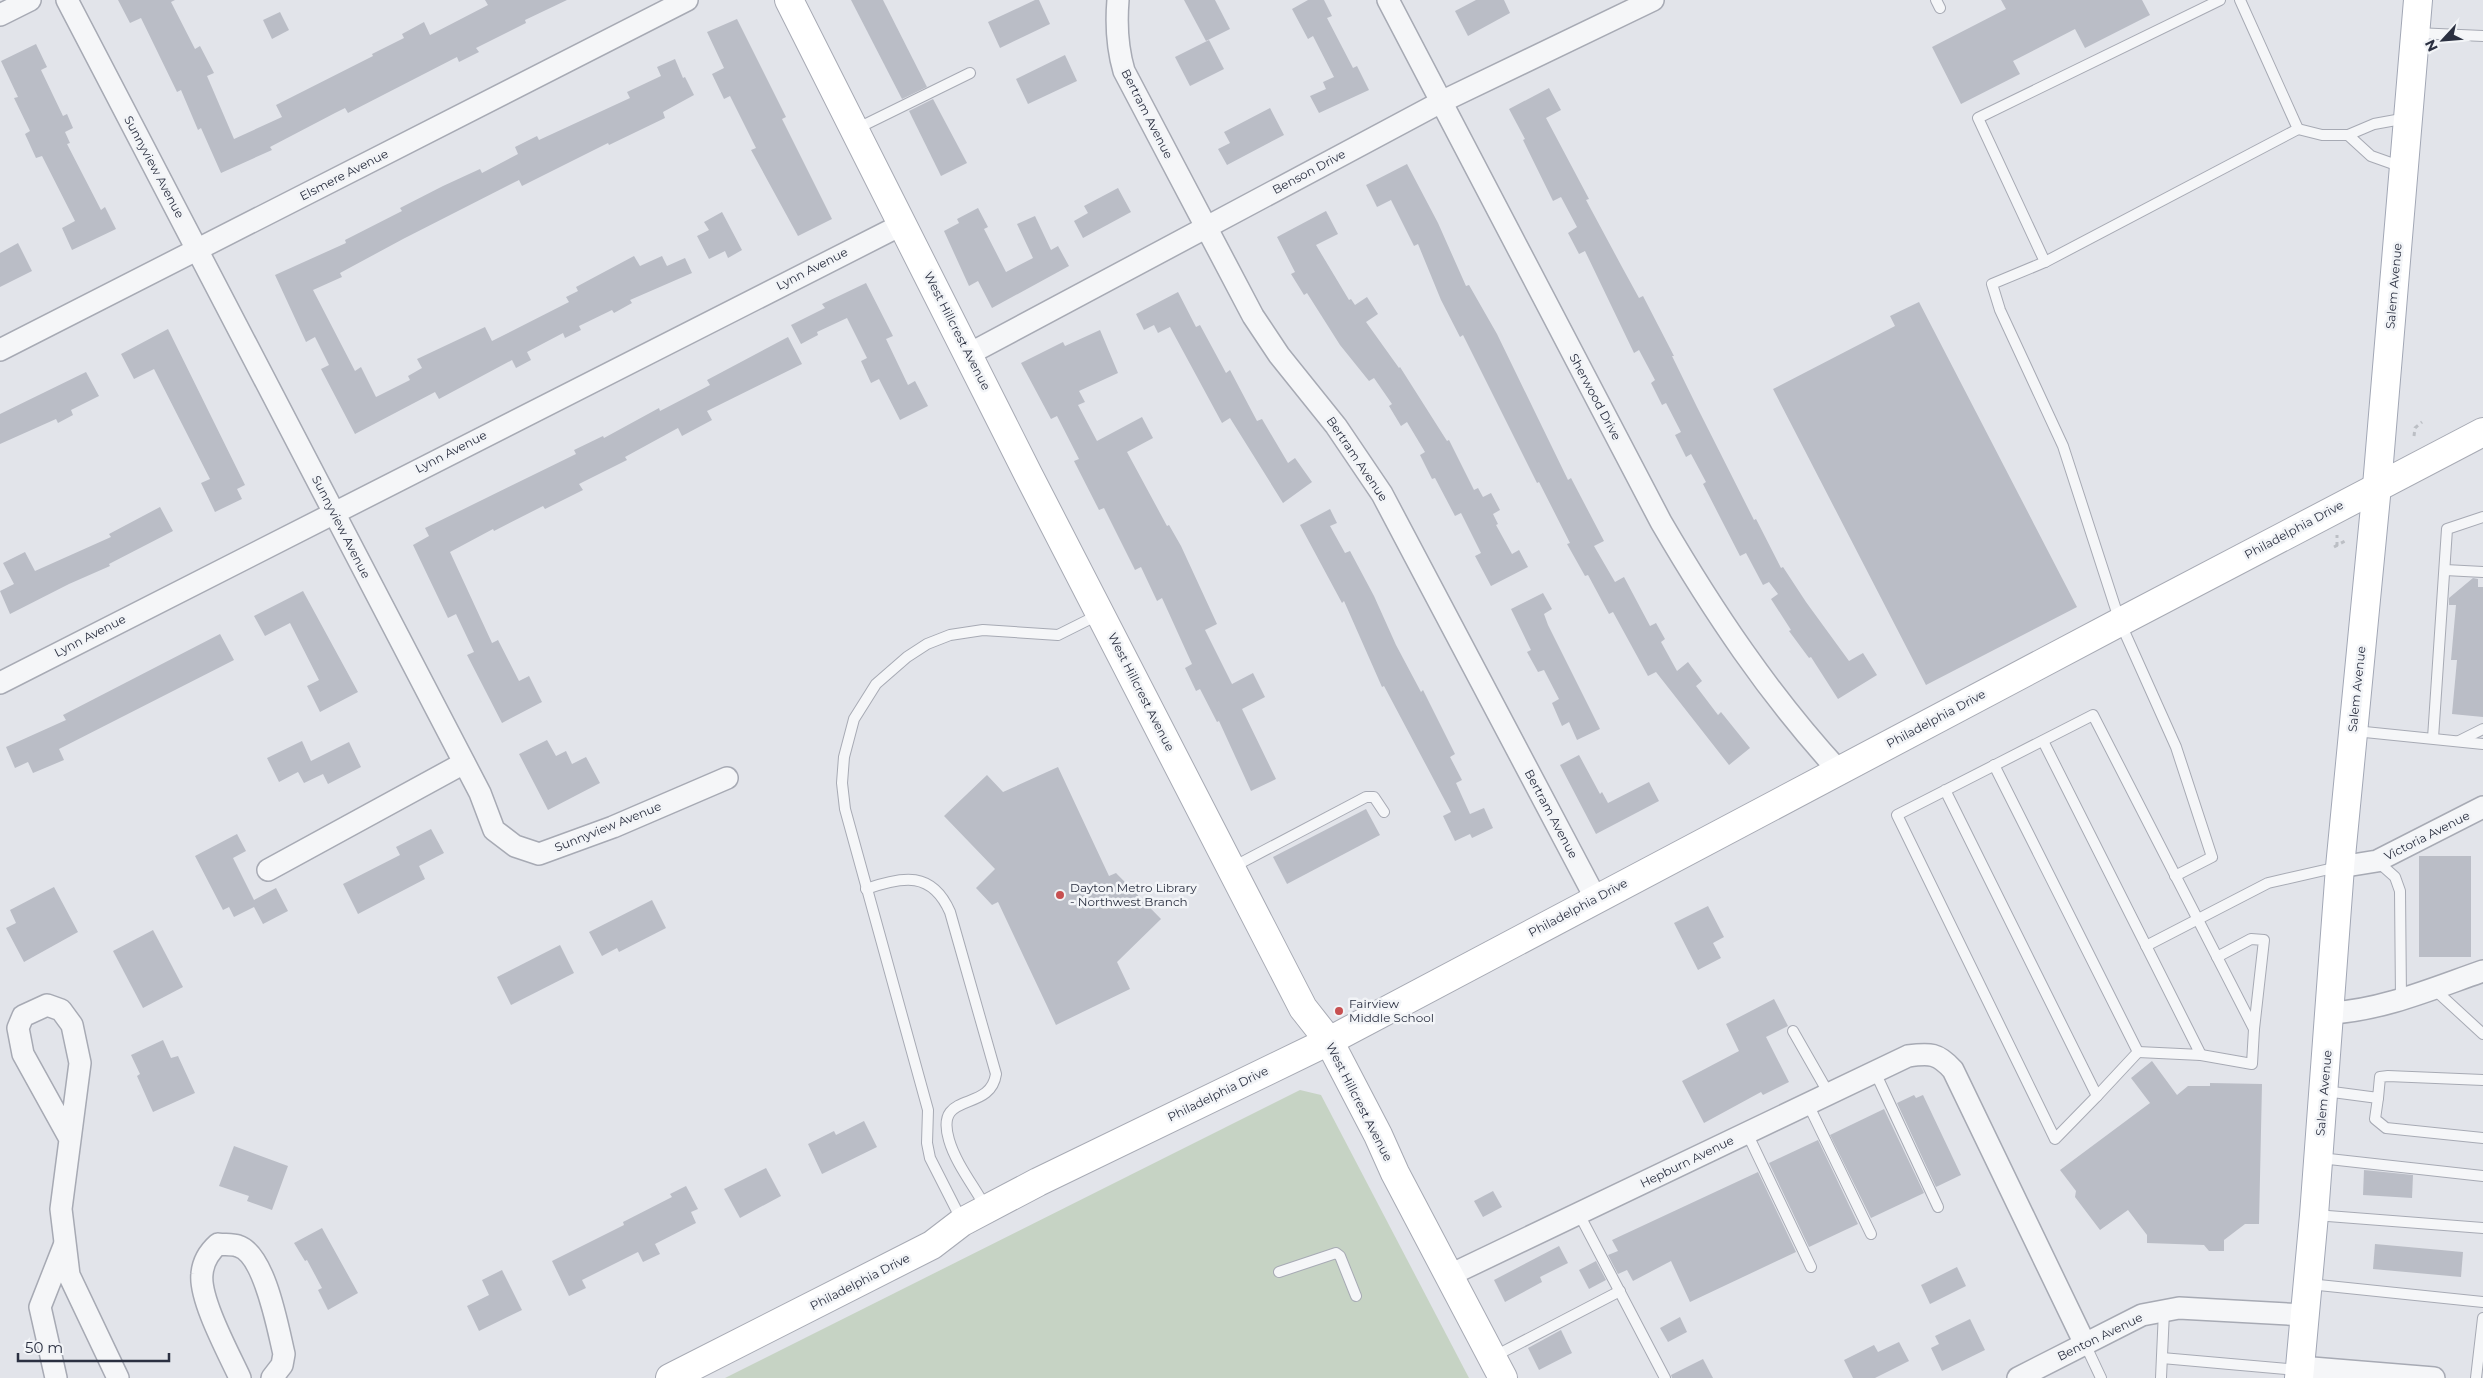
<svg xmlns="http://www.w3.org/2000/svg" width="2483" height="1378" font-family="Montserrat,sans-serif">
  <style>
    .green { fill: #c6d3c4 }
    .building { fill: #babdc6 }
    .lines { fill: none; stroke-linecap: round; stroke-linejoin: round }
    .lane-casing { stroke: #a7aab4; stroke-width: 12 }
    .street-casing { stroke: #a7aab4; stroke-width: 24 }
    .secondary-casing { stroke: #a7aab4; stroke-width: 30 }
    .primary-casing { stroke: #a2a7b5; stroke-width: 30 }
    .path { stroke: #bcbfc5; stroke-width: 3; stroke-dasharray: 4 4; stroke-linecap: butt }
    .lane { stroke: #f5f6f8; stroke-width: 10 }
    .street { stroke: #f5f6f8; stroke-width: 21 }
    .secondary { stroke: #fff; stroke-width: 28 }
    .primary { stroke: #fff; stroke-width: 28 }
    .poi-dot { fill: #c75051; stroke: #f2f4f7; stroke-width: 2 }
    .labels { text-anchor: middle; stroke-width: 5; stroke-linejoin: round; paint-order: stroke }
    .street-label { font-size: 12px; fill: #2b3041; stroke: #f2f4f7 }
    .poi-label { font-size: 12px; fill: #2b3041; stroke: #f2f4f7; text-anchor: start }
  </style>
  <rect width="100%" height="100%" fill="#e2e4ea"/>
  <path class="green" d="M1300,1090L1321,1095L1469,1378H725Z"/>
  <g class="building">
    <path d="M118,0H175L171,2L195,49L200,46L214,73L207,76L234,139L282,117L276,105L373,56L372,54L404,38L402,34L424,22L430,35L488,5L485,0H567L525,20L526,23L476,48L479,52L459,62L457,57L348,113L345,108L335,113L270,147L272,150L221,173L201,128L198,130L181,90L177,92L141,18L130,23Z"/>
    <path d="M851,0H883L927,87L902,99Z"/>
    <path d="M1035,0H1039L1050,24L1000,48L988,22Z"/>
    <path d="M1184,0H1215L1230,29L1206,41Z"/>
    <path d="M1308,0H1324L1332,16L1327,18L1353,68L1357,66L1369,90L1319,113L1310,96L1326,89L1323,82L1334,77L1313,36L1308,39L1292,9Z"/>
    <path d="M1476,0H1504L1510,13L1468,36L1455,11Z"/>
    <path d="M2001,0H2142L2150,15L2085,48L2075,29L2013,61L2020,74L1961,104L1932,47L2006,9Z"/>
    <path d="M280,12L289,30L272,39L263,20Z"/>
    <path d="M737,19L786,117L782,119L832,219L798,236L751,150L756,148L730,96L724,99L712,74L724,68L707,32Z"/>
    <path d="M1209,40L1224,69L1190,86L1175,57Z"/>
    <path d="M36,44L47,67L41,70L63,116L67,114L73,128L65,132L70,143L67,144L101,210L105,207L116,229L72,250L62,228L75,221L42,156L36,158L25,134L30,131L14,98L18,97L1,61Z"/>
    <path d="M1065,55L1077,81L1028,104L1016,79Z"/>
    <path d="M675,59L683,78L685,77L694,95L663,112L665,118L609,145L608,143L522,186L519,180L403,239L340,273L342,277L313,290L355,371L361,367L376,397L410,380L408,376L422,368L417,359L485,327L492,341L569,302L566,297L578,291L576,287L634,256L640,266L662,256L667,266L685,258L692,273L630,300L632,303L614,313L612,310L579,326L581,330L565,338L563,333L527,352L531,360L516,368L512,360L439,399L435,392L355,434L321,369L329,365L315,337L306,342L275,275L346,243L345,240L402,211L400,208L443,186L480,169L482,173L518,154L515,147L537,136L539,140L630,98L627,92L661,76L657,67Z"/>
    <path d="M1549,88L1561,110L1546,118L1589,199L1586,200L1622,267L1639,298L1643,296L1674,356H1672L1697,407L1754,520L1756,519L1781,568L1783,567L1806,602L1849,661L1863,653L1877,675L1838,699L1811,657L1809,658L1789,631L1791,630L1771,599L1778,594L1769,582L1763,585L1746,553L1740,556L1703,484L1706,482L1691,454L1686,457L1675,435L1681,432L1666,403L1662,405L1651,383L1655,380L1639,350L1634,353L1585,251L1579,254L1568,233L1577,227L1561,197L1553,201L1523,140L1525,139L1509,109Z"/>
    <path d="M933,99L967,163L941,176L909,111Z"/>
    <path d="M1270,108L1284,135L1227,165L1218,149L1230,143L1224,132Z"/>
    <path d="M1407,164L1438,223L1466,286L1469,285L1497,334L1568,480L1571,478L1604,541L1594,546L1615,582L1624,577L1650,626L1656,623L1665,639L1661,642L1677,671L1688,662L1702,681L1696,686L1718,715L1721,712L1750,748L1729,765L1656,672L1648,676L1613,612L1609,614L1588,575L1585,576L1567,544L1570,543L1539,482L1537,483L1463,335L1460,337L1441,300L1418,244L1414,246L1391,200L1377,207L1366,185Z"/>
    <path d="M1118,188L1131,212L1083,238L1074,221L1088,213L1084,206Z"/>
    <path d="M978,208L988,227L984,229L1006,272L1033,258L1017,224L1035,216L1051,250L1058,246L1069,266L992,308L978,281L969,286L944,231L959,223L957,219Z"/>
    <path d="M1326,211L1338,234L1316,245L1349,300L1351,299L1355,305L1367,297L1378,314L1366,322L1399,368L1400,367L1447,441L1449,440L1474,490L1478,488L1483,497L1491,493L1500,510L1493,514L1498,524L1496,525L1512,554L1519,550L1528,567L1491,586L1475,556L1481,553L1461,513L1455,516L1435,478L1432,479L1420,455L1425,452L1407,422L1401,426L1389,406L1392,404L1374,378L1369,381L1340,345L1307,293L1304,295L1291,274L1295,272L1277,237Z"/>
    <path d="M722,212L742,250L728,258L725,251L709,259L697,236L709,230L704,222Z"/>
    <path d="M18,243L32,271L0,287V253Z"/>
    <path d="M866,283L893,336L886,339L908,385L915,381L928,406L900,420L879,379L871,383L861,361L867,358L847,318L817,332L818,335L801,344L791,325L825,308L822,304Z"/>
    <path d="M1178,292L1196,327L1200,325L1226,373L1230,370L1257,421L1262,419L1288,463L1295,458L1312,482L1283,503L1230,418L1222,423L1170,327L1158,333L1154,325L1144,330L1136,314Z"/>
    <path d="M1919,302L2077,607L1926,685L1773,389L1895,326L1890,316Z"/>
    <path d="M168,329L245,485L237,489L242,499L215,512L201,483L210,479L154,369L134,379L121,354Z"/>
    <path d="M1100,330L1118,373L1079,391L1085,402L1078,405L1097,441L1142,417L1153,438L1127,452L1167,526L1169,525L1181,546L1217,624L1205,630L1232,684L1253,673L1265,697L1242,709L1276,779L1251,791L1219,721L1217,722L1200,689L1196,691L1185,668L1192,664L1162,598L1157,601L1141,567L1135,570L1104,508L1099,510L1074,461L1079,459L1057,416L1051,419L1021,363L1063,342L1065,346Z"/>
    <path d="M788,337L802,364L707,411L712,420L682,436L678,428L625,457L627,460L579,484L583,490L545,509L543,506L494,531L493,529L450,552L492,643L498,640L519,681L529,676L542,702L502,723L467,655L474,652L456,614L448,618L413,545L429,536L425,528L576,454L574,450L603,436L604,438L659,408L660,411L710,385L707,380Z"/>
    <path d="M86,372L99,396L71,410L73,415L58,423L56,419L0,444V414Z"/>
    <path d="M160,507L173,531L109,564L110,566L69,584L10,614L0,591L14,584L3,563L25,552L35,571L111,537L109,534Z"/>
    <path d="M1330,509L1337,523L1330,526L1345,553L1350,551L1374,596L1396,645L1421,692L1423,690L1455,754L1450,757L1462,780L1456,783L1470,814L1484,808L1493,828L1472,838L1470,834L1455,841L1443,816L1451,812L1384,686L1382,687L1344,601L1342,603L1300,525Z"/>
    <path d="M2473,578L2478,579V587H2483V717L2452,714L2457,660H2451L2456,605H2449V598Z"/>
    <path d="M303,591L358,692L320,712L307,686L319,680L290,623L265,636L254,616Z"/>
    <path d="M1543,593L1552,609L1544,614L1548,625L1600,729L1577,740L1569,722L1562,726L1552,703L1559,699L1544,670L1538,672L1527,652L1531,650L1511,609Z"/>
    <path d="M220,634L234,660L59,749L64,760L33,773L28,762L15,768L6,747L66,720L63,715Z"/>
    <path d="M547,740L556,756L566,751L572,764L586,757L600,783L548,810L519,754Z"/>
    <path d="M302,741L311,761L349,742L361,767L328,784L323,774L304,783L298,772L279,782L267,758Z"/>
    <path d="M1579,755L1600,794L1602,792L1608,803L1649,782L1659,801L1596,834L1560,765Z"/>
    <path d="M1058,767L1109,876L1116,873L1161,919L1117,962L1130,989L1056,1025L998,902L992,905L976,888L995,869L944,816L987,775L1003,792Z"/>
    <path d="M1366,809L1380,835L1287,884L1273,857Z"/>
    <path d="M431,829L444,853L419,866L425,879L358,914L343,884L400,855L396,847Z"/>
    <path d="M237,834L246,851L233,858L254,900L276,888L288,911L263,924L254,907L234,917L229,907L223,910L195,856Z"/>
    <rect x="2419" y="856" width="52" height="101"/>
    <path d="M54,887L78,932L24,962L6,928L16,923L10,910Z"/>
    <path d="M652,900L666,928L619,952L617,948L602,956L589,932Z"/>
    <path d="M1708,906L1724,937L1713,943L1721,958L1698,970L1674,923Z"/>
    <path d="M153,930L183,987L143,1008L113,951Z"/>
    <path d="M560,945L574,973L511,1005L497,977Z"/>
    <path d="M1774,999L1788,1026L1766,1037L1789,1082L1763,1095L1761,1092L1704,1123L1682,1081L1739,1051L1726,1024Z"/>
    <path d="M163,1040L171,1058L178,1056L195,1093L153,1112L137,1076L140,1074L131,1055Z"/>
    <path d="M2152,1061L2177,1095L2188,1086H2210V1083L2262,1084L2259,1224H2245L2224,1240V1251H2209L2204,1245L2147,1243V1235L2128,1210L2100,1230L2075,1197L2076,1191L2060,1170L2150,1103L2131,1078Z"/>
    <path d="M1914,1095L1916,1098L1923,1095L1961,1175L1936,1187L1897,1103Z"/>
    <path d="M1884,1109L1924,1193L1871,1218L1830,1135Z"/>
    <path d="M864,1121L877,1147L822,1174L808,1144L834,1131L836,1135Z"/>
    <path d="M1818,1140L1858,1224L1809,1247L1769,1163Z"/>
    <path d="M234,1146L288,1166L272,1210L247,1201L249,1196L219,1186Z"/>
    <path d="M766,1168L781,1196L740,1218L724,1189Z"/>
    <path d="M2364,1170L2413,1175L2412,1198L2363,1195Z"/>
    <path d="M1758,1172L1796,1252L1690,1302L1671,1261L1633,1281L1627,1270L1618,1274L1608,1255L1618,1251L1612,1240Z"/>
    <path d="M686,1186L698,1209L691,1212L696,1223L655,1244L660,1254L643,1262L638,1252L582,1280L586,1288L569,1296L552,1261L624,1225L623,1222L672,1197L670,1194Z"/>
    <path d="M1493,1191L1502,1207L1483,1217L1474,1201Z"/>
    <path d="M322,1228L358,1293L328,1310L318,1290L322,1288L307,1260L305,1261L294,1243Z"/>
    <path d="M2375,1244L2463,1252L2461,1277L2373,1269Z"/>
    <path d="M1559,1246L1568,1263L1540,1277L1542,1282L1505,1302L1494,1280Z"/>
    <path d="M1596,1261L1606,1280L1589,1289L1579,1270Z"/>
    <path d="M1957,1267L1966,1286L1930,1304L1921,1285Z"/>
    <path d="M502,1270L522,1310L479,1331L467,1306L489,1295L482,1280Z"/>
    <path d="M1680,1317L1687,1332L1668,1342L1660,1328Z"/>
    <path d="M1970,1319L1985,1350L1942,1371L1931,1348L1939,1344L1935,1336Z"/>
    <path d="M1561,1330L1572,1353L1539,1370L1528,1348Z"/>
    <path d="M1899,1342L1909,1361L1875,1378H1853L1844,1360L1874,1345L1878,1352Z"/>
    <path d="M1703,1359L1713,1378H1672L1671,1375Z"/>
  </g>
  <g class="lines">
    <g class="lane-casing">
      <g id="lane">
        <path d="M1936,0L1940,8"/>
        <path d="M2416,33L2483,36"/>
        <path d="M856,129L970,73"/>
        <path d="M2298,129L2322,135H2348"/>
        <path d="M2402,167L2371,156L2348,135L2374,124L2407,118"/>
        <path d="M2045,262L1978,118L2220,0"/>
        <path d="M2445,570L2483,572"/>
        <path d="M2355,731L2483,744"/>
        <path d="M2433,738L2447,529L2483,517"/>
        <path d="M2043,741L2201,1055L2138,1052"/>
        <path d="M2459,741L2483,729"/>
        <path d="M1994,765L2138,1052L2097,1096"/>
        <path d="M1945,790L2097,1096L2055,1139L1897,815C1962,782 2028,748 2093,715L2254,1029L2252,1064L2201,1055"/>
        <path d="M2377,861L2395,877L2400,891L2401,999"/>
        <path d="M1233,867L1366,797H1374L1384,812"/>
        <path d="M2175,876L2212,857L2176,747L2120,622L2063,446L2000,310L1992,284L2045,262L2298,129L2240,0"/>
        <path d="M866,889C903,876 932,871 950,912L996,1074C990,1114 934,1089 949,1140C956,1164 974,1186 986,1208"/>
        <path d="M2146,946L2268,883L2338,867"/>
        <path d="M2217,957L2251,939L2264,940L2254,1029"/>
        <path d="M2434,989L2483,1034"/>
        <path d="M1793,1031L1829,1094"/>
        <path d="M1875,1072L1938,1207"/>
        <path d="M2325,1091L2378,1098L2380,1077L2388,1076L2483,1080"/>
        <path d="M2378,1098L2375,1119L2386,1128L2483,1138"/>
        <path d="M1808,1104L1871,1234"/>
        <path d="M1747,1133L1811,1267"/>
        <path d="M2320,1158L2483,1176"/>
        <path d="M1579,1214L1665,1378"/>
        <path d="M2315,1215L2483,1228"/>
        <path d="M962,1221L930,1158L927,1143L928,1110L845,809L842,783L844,757L854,719L876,684L907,657L927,644L950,635L983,630L1058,635L1098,615"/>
        <path d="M1279,1272L1336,1253L1340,1256L1356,1296"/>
        <path d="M2309,1284L2483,1302"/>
        <path d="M2085,1344L2101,1378"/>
        <path d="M1493,1357L1620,1291"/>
        <path d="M2162,1358L2298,1370"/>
        <path d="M2161,1378L2164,1311"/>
        <path d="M2476,1378L2483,1318"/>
      </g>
    </g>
    <g class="street-casing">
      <g id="street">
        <path d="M67,0L480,793L494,830L515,846L539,854L613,827L727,778"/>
        <path d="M1118,0C1116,24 1117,47 1124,71L1253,316L1279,355L1336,426L1382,494L1596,899"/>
        <path d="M1388,0L1661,522C1713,611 1769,695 1839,771"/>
        <path d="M0,15L30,0"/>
        <path d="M0,350L687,0"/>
        <path d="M969,354L1441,102L1653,0"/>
        <path d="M0,683L903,224"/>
        <path d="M2340,867L2377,861L2483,807"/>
        <path d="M268,870L464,763"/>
        <path d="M2331,1013C2383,1010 2434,988 2483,971"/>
        <path d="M70,1139L23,1054L18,1028L23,1016L47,1005L61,1010L72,1025L80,1063L61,1209L69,1275L118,1378"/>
        <path d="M1448,1276L1908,1056C1930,1053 1938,1053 1953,1070L2085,1344"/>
        <path d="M2300,1367L2434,1378"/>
        <path d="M56,1378L40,1307L64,1246"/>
        <path d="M240,1378C229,1354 199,1299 202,1274C203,1261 209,1252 218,1244C224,1245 232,1244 238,1246C265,1254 278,1329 284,1354L282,1365L272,1378"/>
        <path d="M2018,1378L2142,1315L2179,1308L2304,1315"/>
      </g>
    </g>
    <g class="secondary-casing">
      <g id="secondary">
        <path d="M789,0L1028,474L1303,1008L1329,1041L1378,1135L1395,1173L1503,1378"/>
        <path d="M670,1378L932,1245L962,1222L1038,1182L1329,1041L2120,622L2483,432"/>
      </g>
    </g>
    <g class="primary-casing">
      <path id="primary" d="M2299,1378L2314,1215L2340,867L2377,486L2418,0"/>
    </g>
    <g class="path">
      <path d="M2414,436L2415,428L2422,422"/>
      <path d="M2337,546V535"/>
      <path d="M2334,547L2345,541"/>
    </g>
    <use href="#lane" class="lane"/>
    <use href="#street" class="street"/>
    <use href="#secondary" class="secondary"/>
    <use href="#primary" class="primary"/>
  </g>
  <g class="poi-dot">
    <circle cx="1060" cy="895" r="5"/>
    <circle cx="1339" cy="1011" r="5"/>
  </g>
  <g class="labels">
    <g class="street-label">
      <text transform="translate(1147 114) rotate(63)" y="4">Bertram Avenue</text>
      <text transform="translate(154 167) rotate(62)" y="4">Sunnyview Avenue</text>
      <text transform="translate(1309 172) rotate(-28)" y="4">Benson Drive</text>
      <text transform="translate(344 175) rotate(-27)" y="4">Elsmere Avenue</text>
      <text transform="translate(812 269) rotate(-27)" y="4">Lynn Avenue</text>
      <text transform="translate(2394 286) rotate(-85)" y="4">Salem Avenue</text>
      <text transform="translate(957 331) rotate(63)" y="4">West Hillcrest Avenue</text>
      <text transform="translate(1595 397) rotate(62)" y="4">Sherwood Drive</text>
      <text transform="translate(451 452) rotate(-27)" y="4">Lynn Avenue</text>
      <text transform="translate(1357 459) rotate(56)" y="4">Bertram Avenue</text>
      <text transform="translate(341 527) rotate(63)" y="4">Sunnyview Avenue</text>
      <text transform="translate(2294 530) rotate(-28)" y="4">Philadelphia Drive</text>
      <text transform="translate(90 636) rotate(-27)" y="4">Lynn Avenue</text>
      <text transform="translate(2357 689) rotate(-84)" y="4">Salem Avenue</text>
      <text transform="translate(1141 692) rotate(63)" y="4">West Hillcrest Avenue</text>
      <text transform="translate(1936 719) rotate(-28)" y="4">Philadelphia Drive</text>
      <text transform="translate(1551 814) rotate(62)" y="4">Bertram Avenue</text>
      <text transform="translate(608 827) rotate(-22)" y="4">Sunnyview Avenue</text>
      <text transform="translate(2427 836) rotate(-27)" y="4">Victoria Avenue</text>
      <text transform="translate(1578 908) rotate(-28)" y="4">Philadelphia Drive</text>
      <text transform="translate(2324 1093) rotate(-85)" y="4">Salem Avenue</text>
      <text transform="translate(1218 1094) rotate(-26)" y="4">Philadelphia Drive</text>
      <text transform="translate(1359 1102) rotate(63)" y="4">West Hillcrest Avenue</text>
      <text transform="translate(1687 1162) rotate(-26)" y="4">Hepburn Avenue</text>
      <text transform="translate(860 1282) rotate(-27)" y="4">Philadelphia Drive</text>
      <text transform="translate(2100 1337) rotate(-26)" y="4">Benton Avenue</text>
    </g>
    <g class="poi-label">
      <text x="1070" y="892">Dayton Metro Library<tspan x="1070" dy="14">- Northwest Branch</tspan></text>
      <text x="1349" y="1008">Fairview<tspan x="1349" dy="14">Middle School</tspan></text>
    </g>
  </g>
  <g transform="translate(2443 40) rotate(244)" stroke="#f2f4f7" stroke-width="4" paint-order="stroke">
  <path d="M0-4L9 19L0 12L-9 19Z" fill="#2b3041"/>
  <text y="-8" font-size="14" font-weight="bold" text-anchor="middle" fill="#2b3041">N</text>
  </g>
  <path d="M18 1353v8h151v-8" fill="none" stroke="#2b3041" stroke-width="2.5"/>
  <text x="25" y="1353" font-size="15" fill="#2b3041" stroke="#f2f4f7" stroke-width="4" paint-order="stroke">50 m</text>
</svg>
